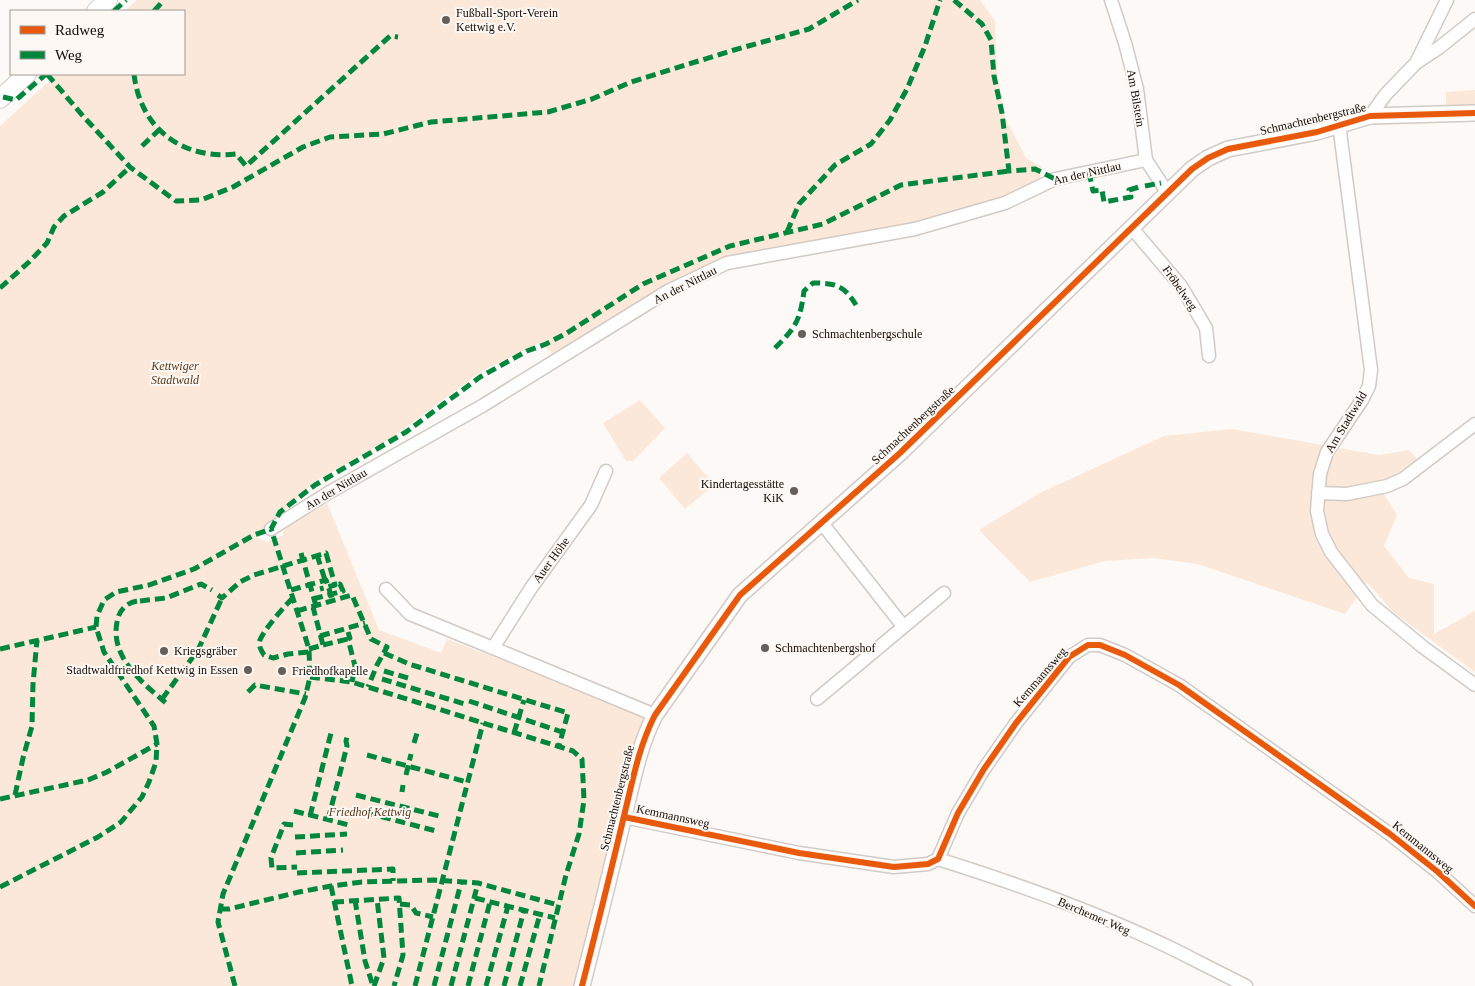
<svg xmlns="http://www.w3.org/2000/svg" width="1475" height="986" font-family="'Times New Roman',serif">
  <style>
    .green { fill: #fce8d8 }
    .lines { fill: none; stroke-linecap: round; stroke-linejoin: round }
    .minor-casing { stroke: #d1cac5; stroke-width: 15 }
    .tertiary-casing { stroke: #d1cac5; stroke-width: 18 }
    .secondary-casing { stroke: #d1cac5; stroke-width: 20 }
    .minor { stroke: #fffefe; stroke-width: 12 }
    .tertiary { stroke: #fffefe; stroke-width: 15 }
    .secondary { stroke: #fffefe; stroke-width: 18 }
    .quiet { stroke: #00873e; stroke-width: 5; stroke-dasharray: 10 5; stroke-linecap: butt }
    .cycleway-casing { stroke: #fef8f4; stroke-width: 9 }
    .cycleway { stroke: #e8590c; stroke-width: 6 }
    .poi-dot { fill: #655e59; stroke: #fef8f4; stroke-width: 2 }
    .labels { text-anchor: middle; stroke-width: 4; stroke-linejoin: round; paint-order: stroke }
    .poi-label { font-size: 12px; fill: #130b05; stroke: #fef8f4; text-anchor: start }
    .street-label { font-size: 12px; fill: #130b05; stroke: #fef8f4 }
    .park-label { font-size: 12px; font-style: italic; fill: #57381a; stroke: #fef8f4 }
  </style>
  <rect width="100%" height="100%" fill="#fcf9f6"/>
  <g class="green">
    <path d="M137,0H980L995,21L997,72L1005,117L1026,158L1041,167L1040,180L999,200L908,225L697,271L639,300L554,355L539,343L482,371L393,437L314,482L257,538L267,542L283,535L284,529L327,503L379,630L441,653L447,639L650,717L577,986H0V126L57,74H184V11H125Z"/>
    <path d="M1475,90V106L1446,108V92Z"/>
    <path d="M640,400L665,428L633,461H626L603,423Z"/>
    <path d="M1232,429L1379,455L1409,450L1417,459L1392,477L1376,481L1397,515L1384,546L1409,578L1434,584V634L1475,611V672L1394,613L1367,582L1345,614L1198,564L1153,558L1105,561L1030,582L979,530L1042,492L1164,436Z"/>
    <path d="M687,453L714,485L685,509L659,478Z"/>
  </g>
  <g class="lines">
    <g class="minor-casing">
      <g id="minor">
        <path d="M1111,0L1125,43L1137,89L1146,160L1167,192"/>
        <path d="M1416,63L1447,0"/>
        <path d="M1370,116L1386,94L1416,63L1440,47L1475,19"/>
        <path d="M1339,124L1371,370L1369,386L1362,400L1327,452L1320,474L1317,511L1322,534L1331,552L1372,605L1423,647L1475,685"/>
        <path d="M1131,227L1181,286L1206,328L1209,356"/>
        <path d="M606,471L591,505L531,588L493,648L655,715"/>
        <path d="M1318,493L1347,494L1387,486L1403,479L1475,424"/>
        <path d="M821,522L903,626"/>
        <path d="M271,529L328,493L482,406L668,291L727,263L915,229L1005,203L1055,179L1146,160"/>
        <path d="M386,589L410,614L493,648"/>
        <path d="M817,699L944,593"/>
        <path d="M624,817L799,853L894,867L928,864L938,859L958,813L984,769L1016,723L1069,657L1088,645H1100L1125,655L1179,685L1390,834L1438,872L1475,906"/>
        <path d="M938,859C1018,884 1099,913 1175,950C1199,962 1222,974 1246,986"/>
      </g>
    </g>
    <g class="tertiary-casing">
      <path id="tertiary" d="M582,986C596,931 610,875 623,820C632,784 638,748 655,715L740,595L900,453L1192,169L1208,158L1228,149L1317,132L1370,116L1475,113"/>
    </g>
    <g class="secondary-casing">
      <g id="secondary">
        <path d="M96,11L108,0"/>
        <path d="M0,99L27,74"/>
      </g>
    </g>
    <use href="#minor" class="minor"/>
    <use href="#tertiary" class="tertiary"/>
    <use href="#secondary" class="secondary"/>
    <g class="quiet">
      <path d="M954,0L982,24L991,40L994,76L1002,113L1009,171L1035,169L1055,179"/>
      <path d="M114,11L126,0"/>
      <path d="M154,11L164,0"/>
      <path d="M47,74L83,116L130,167L176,201L201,200L233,187L303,147L330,137L383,134L431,122L548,112L592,99L631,82L734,50L809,29L858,0"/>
      <path d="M134,74C140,128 182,160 236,154L246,166L390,36L398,37"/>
      <path d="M3,97L16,100L46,74"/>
      <path d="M142,146L159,130"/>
      <path d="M1089,172L1093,191L1102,190L1104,202L1131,197L1129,190L1139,187"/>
      <path d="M1145,186L1161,183"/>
      <path d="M787,232L799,204L835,165L871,144L890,120L907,89L925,46L940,0"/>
      <path d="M0,288L29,262L47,243L54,227L64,216L103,192L130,167"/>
      <path d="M775,348C796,327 800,321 804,291L813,283C835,283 844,285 856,305"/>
      <path d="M301,553L316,606"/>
      <path d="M317,555L325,580"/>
      <path d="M291,590L326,580L333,601"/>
      <path d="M218,595L222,598L240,582L254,575L326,553L335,585L320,589"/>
      <path d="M293,598C286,604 263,631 260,640C258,645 261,650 264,655L273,658L288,654L309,652"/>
      <path d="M313,599L343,591L340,584L335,585"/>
      <path d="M137,601C126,603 119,610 117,622C110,658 143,683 167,704"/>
      <path d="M140,601L166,598L201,584L212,590"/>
      <path d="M297,611L352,595L371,639L387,647L377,665L368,687"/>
      <path d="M348,632L350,638L348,639L355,666L352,682"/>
      <path d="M320,636L365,623"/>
      <path d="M323,645L348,639"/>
      <path d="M0,649L96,627"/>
      <path d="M309,649L323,645L313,607"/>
      <path d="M384,653L409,664L568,713L559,746"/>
      <path d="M384,671L408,678"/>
      <path d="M310,677L352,682L573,751L582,759L584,800L579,834L566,875L539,986"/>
      <path d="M382,679L468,705"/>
      <path d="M248,692L255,685L306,694"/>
      <path d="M162,699L198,650L222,598"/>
      <path d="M469,701L562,732"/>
      <path d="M514,733L524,700"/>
      <path d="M414,743L417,733"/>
      <path d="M367,755L467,782"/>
      <path d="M406,775L411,754"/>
      <path d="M402,792L403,785"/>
      <path d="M15,795L23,758L32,726L33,684L37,640"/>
      <path d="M356,795L439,816"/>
      <path d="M0,799L88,780L107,772L157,744"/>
      <path d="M352,809L436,831"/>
      <path d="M294,811L349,825"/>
      <path d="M310,816L332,729"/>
      <path d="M328,820L347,746L346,741L348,733"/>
      <path d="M293,825L284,824L271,858L272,868L297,867"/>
      <path d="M295,837L347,834"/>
      <path d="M296,853L343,850"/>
      <path d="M297,873L393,869V881"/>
      <path d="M331,886L352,986"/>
      <path d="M0,887L98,837L121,822L142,797L149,782L156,762L157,744L154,726L104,652L96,627L97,616L104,600L116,592L149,585L194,569L254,535L271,529L280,512L315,485L406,432L480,377L527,351L546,344L567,333L643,284L730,246L823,224L901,185L1009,171"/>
      <path d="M475,898L555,918"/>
      <path d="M355,900L365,961L373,986"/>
      <path d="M334,902L399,898L403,955L394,986"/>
      <path d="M400,904L411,905L416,913L433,917"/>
      <path d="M220,909H229L299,892L331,886L362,882L434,880L478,883L558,905"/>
      <path d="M235,986L218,922L223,894L305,698L310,677L309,649L271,529"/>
      <path d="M374,986L384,958L377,899"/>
      <path d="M415,986L483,723"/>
      <path d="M434,986L461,883"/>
      <path d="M451,986L478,883"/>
      <path d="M468,986L490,902"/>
      <path d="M486,986L508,906"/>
      <path d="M504,986L524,910"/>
      <path d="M520,986L540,914"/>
    </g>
    <g class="cycleway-casing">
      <g id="cycleway">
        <path d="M624,817L799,853L894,867L928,864L938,859L958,813L984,769L1016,723L1069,657L1088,645H1100L1125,655L1179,685L1390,834L1438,872L1475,906"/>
        <path d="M582,986C596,931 610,875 623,820C632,784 638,748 655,715L740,595L900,453L1192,169L1208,158L1228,149L1317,132L1370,116L1475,113"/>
      </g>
    </g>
    <use href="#cycleway" class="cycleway"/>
  </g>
  <g class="poi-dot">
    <circle cx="446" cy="20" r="5"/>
    <circle cx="802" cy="334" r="5"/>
    <circle cx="794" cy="491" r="5"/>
    <circle cx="765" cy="648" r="5"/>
    <circle cx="164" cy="651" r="5"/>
    <circle cx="248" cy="670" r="5"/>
    <circle cx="282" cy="671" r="5"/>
  </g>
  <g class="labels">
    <g class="poi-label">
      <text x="456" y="17">Fußball-Sport-Verein<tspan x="456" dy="14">Kettwig e.V.</tspan></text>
      <text x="812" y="338">Schmachtenbergschule</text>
      <text x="784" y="488" text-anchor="end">Kindertagesstätte<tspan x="784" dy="14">KiK</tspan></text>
      <text x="775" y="652">Schmachtenbergshof</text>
      <text x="174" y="655">Kriegsgräber</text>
      <text x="238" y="674" text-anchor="end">Stadtwaldfriedhof Kettwig in Essen</text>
      <text x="292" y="675">Friedhofkapelle</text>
    </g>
    <g class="street-label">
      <text transform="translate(1136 98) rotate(80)" y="4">Am Bilstein</text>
      <text transform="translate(1313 119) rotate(-13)" y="4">Schmachtenbergstraße</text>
      <text transform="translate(1087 173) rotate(-13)" y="4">An der Nittlau</text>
      <text transform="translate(685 285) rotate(-27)" y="4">An der Nittlau</text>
      <text transform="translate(1180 288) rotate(55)" y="4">Fröbelweg</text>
      <text transform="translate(1346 422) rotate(-59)" y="4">Am Stadtwald</text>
      <text transform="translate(913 425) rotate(-43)" y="4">Schmachtenbergstraße</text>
      <text transform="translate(336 489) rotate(-31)" y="4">An der Nittlau</text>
      <text transform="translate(551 560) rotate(-54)" y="4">Auer Höhe</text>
      <text transform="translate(1040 677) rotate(-49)" y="4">Kemmannsweg</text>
      <text transform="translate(617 798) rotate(-76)" y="4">Schmachtenbergstraße</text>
      <text transform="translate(673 816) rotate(12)" y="4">Kemmannsweg</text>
      <text transform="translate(1423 847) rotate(39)" y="4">Kemmannsweg</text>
      <text transform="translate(1094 916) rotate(23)" y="4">Berchemer Weg</text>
    </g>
    <g class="park-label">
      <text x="175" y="370">Kettwiger<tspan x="175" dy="14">Stadtwald</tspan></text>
      <text x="370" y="816">Friedhof Kettwig</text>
    </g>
  </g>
  <rect x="10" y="10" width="175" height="65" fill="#fef8f4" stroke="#a09994"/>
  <rect x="20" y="26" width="25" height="8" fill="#e8590c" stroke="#a09994"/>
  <text x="55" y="35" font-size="15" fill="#130b05">Radweg</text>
  <rect x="20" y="51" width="25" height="8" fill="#00873e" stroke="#a09994"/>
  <text x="55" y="60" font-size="15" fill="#130b05">Weg</text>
</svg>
